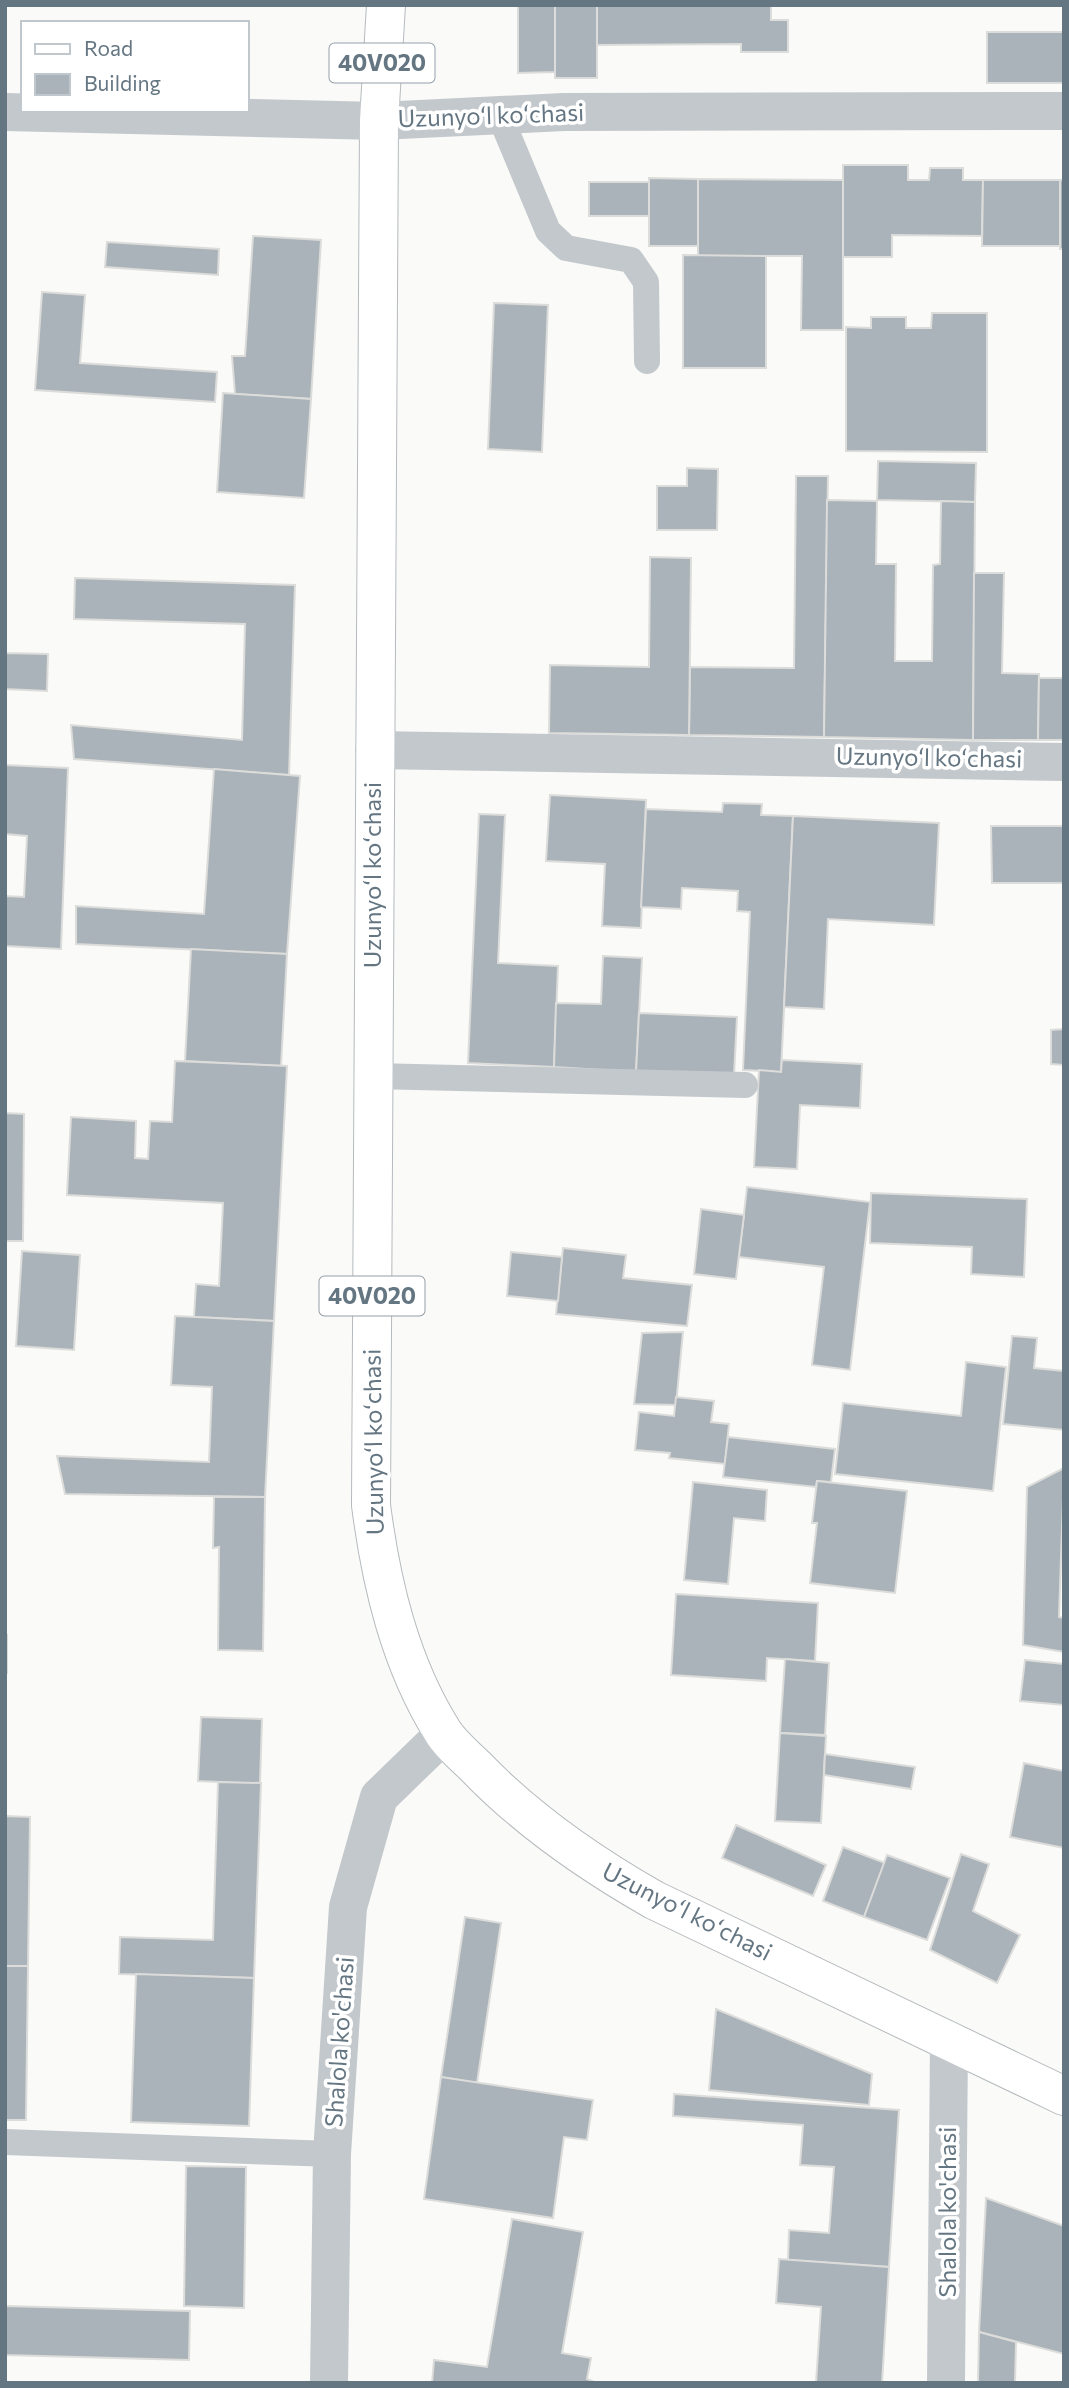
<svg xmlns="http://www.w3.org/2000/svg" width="1069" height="2388" font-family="Commissioner,sans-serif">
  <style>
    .building { fill: #aab3b9; stroke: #dcdcda; stroke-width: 2 }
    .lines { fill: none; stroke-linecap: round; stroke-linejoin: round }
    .primary-casing { stroke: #b5babe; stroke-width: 40 }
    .service { stroke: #c3c8cc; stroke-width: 26 }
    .minor { stroke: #c3c8cc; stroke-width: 38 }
    .tertiary { stroke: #c3c8cc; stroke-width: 38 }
    .primary { stroke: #fff; stroke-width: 38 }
    .labels { text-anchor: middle; stroke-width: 7; stroke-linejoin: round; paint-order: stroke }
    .shield { fill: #fff; stroke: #939fa8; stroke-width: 2 }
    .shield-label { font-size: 23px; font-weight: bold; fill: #657683 }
    .street-label { font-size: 24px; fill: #657683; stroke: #fff }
  </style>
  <rect width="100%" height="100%" fill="#fafaf8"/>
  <g class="building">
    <path d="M518,5H555L556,72L518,73Z"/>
    <rect x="555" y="5" width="42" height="73"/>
    <path d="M597,5H771V20H788V52H741V44L597,45Z"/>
    <rect x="987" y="32" width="77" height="51"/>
    <path d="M843,165H908V180H929L930,168H963V180H983L982,236L892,235V257H843Z"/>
    <path d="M649,178L698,179V246H649Z"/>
    <path d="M698,179L843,180V330H801L802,256H698Z"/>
    <path d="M983,180H1060V246H982Z"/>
    <rect x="1060" y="180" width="4" height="69"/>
    <rect x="589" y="182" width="60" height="34"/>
    <path d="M253,236L321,240L311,399L235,394L232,356H245Z"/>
    <path d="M107,242L219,249L218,275L105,267Z"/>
    <path d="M683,255L766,256V368H683Z"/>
    <path d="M42,292L85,295L80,363L217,372L215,402L35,390Z"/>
    <path d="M494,303L548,305L542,452L488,449Z"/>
    <path d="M932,313H987V452L846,451V327L871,328V317H906V328H931Z"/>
    <path d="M223,393L311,399L304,498L217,492Z"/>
    <path d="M878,461L976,463L975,502L877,500Z"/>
    <path d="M687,468L718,469L717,530H657V486H687Z"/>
    <path d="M796,476H828L824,737L689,735L690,667L794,668Z"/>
    <path d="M827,500L877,501L876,564H896L895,661H932L933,565L940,564L941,501L975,502L973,740L824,737Z"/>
    <path d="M650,557L691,558L689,735L549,733L550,665L649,667Z"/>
    <path d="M974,573H1004L1002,673L1039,674L1038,740H973Z"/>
    <path d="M75,578L295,585L289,775L74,759L71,725L242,740L245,624L74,619Z"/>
    <path d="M5,625L6,653L48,654L47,691L5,689Z"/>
    <path d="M1039,678H1064V740H1038Z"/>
    <path d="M5,765L68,768L61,949L5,946V896L24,897L27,836L5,834Z"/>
    <path d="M214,769L300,776L287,954L76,944V906L204,914Z"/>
    <path d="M550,795L646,800L641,928L602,926L605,864L546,861Z"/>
    <path d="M723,803L762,804L761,815L793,816L781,1072L743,1070L750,912L737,911L738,891L682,888L681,909L641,907L646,809L722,812Z"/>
    <path d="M479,814L505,815L498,963L558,966L554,1067L468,1063Z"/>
    <path d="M793,816L939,823L934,925L828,919L824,1009L784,1007Z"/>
    <path d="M991,826H1064V883H992Z"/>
    <path d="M191,949L287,954L281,1066L185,1061Z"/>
    <path d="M603,956L642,958L636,1072L554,1067L556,1003L601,1004Z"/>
    <path d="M639,1013L737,1017L734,1076L636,1072Z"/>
    <path d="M1064,1029V1065L1051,1064V1030Z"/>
    <path d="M782,1060L862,1064L860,1108L800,1105L797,1169L754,1167L759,1070L781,1072Z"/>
    <path d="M175,1061L287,1066L274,1321L194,1317L196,1284L219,1286L223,1203L67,1195L71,1117L136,1121L135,1158L148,1159L150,1121L172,1122Z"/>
    <path d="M5,1113L24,1114L23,1241H5Z"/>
    <path d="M747,1187L870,1202L850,1370L812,1365L824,1267L739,1257Z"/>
    <path d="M871,1193L1027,1199L1024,1277L971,1274L972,1247L870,1243Z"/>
    <path d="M701,1209L744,1215L736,1279L694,1274Z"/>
    <path d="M563,1248L626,1255L623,1278L692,1285L687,1326L556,1314Z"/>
    <path d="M22,1251L80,1255L74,1350L16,1346Z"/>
    <path d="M511,1252L562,1257L558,1301L507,1296Z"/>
    <path d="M175,1316L274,1321L265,1497L65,1494L57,1456L209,1462L212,1387L171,1385Z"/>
    <path d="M683,1332L676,1405L634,1404L642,1333Z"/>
    <path d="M1012,1336L1037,1338L1034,1368L1064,1371V1430L1003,1424Z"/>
    <path d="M966,1362L1006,1367L993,1491L835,1474L843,1403L961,1416Z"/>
    <path d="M676,1397L714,1401L711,1422L729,1424L725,1464L669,1458L670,1453L635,1450L639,1412L674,1416Z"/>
    <path d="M728,1437L835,1449L831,1482L817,1481L816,1487L723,1477Z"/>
    <path d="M1064,1468L1059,1617L1064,1618V1652L1023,1645L1027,1487Z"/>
    <path d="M817,1481L907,1491L895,1593L810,1583L817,1523H812Z"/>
    <path d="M693,1482L767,1490L765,1521L734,1518L728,1584L684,1580Z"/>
    <path d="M214,1497H265L263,1651L218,1650L219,1547L213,1548Z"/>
    <path d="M676,1594L818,1603L815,1661L767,1658L766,1681L671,1675Z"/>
    <rect x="5" y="1635" width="2" height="38"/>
    <path d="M785,1659L829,1663L825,1735L780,1733Z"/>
    <path d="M1025,1660L1064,1664V1705L1020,1701Z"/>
    <path d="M201,1717L262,1719L260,1784L198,1781Z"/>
    <path d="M780,1733L826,1736L821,1823L775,1821Z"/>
    <path d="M825,1754L915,1767L911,1789L824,1775Z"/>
    <path d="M1024,1763L1064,1771V1848L1010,1837Z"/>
    <path d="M218,1782L261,1783L254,1978L119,1974L120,1937L213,1940Z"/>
    <path d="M5,1816L30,1817L28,1966H5Z"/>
    <path d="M736,1825L826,1865L813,1896L722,1858Z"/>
    <path d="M843,1847L885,1863L864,1917L823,1901Z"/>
    <path d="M961,1854L989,1864L973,1911L1020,1935L997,1983L930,1950Z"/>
    <path d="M887,1855L950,1878L927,1940L864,1917Z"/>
    <path d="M465,1917L501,1923L477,2083L441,2077Z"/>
    <path d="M5,1966H28L26,2120H5Z"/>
    <path d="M136,1974L254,1978L249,2126L131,2122Z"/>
    <path d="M716,2009L872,2074L869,2105L709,2090Z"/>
    <path d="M441,2077L593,2100L587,2140L564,2137L553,2218L424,2199Z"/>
    <path d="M674,2094L899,2110L889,2267L788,2260L789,2230L829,2233L834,2167L800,2165L803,2125L673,2116Z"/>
    <path d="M186,2166L246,2167L244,2308L184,2306Z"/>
    <path d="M986,2198L1064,2226V2354L979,2332Z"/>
    <path d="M512,2219L583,2232L562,2353L591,2358L587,2379L597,2383H432L434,2360L487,2367Z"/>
    <path d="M779,2259L889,2267L882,2383H816L821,2307L776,2303Z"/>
    <path d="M5,2306L190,2311L189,2360L5,2355Z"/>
    <path d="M979,2332L1016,2342L1015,2383H978Z"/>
  </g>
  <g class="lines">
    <g class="primary-casing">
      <path id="primary" d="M386,5L379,121L371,1505C381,1583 400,1664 443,1732C451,1745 465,1756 476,1767C528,1821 589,1863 654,1900L1064,2096"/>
    </g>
    <g class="service">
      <path d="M500,116L548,231L566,248L631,260L646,282L647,361"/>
      <path d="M373,1076L745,1085"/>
      <path d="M5,2142L332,2154"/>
    </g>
    <g class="minor">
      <path d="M379,121L564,112L1064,111"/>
      <path d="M374,750L1064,762"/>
      <path d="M329,2383L332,2154L348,1907L379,1797L444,1734"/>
      <path d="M946,2383L949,2040"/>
    </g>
    <path class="tertiary" d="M5,112L379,121"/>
    <use href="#primary" class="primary"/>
  </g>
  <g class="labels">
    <g class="shield">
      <rect x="329.5" y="43.5" width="105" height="39" rx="5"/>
      <rect x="319.5" y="1276.5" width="105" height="39" rx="5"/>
    </g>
    <g class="shield-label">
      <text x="382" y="71">40V020</text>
      <text x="372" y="1304">40V020</text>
    </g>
    <g class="street-label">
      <text transform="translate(491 116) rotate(-2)" y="8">Uzunyoʻl koʻchasi</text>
      <text transform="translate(929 758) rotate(1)" y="8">Uzunyoʻl koʻchasi</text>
      <text transform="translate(373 875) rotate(-90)" y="8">Uzunyoʻl koʻchasi</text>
      <text transform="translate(374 1442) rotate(-91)" y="8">Uzunyoʻl koʻchasi</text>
      <text transform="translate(687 1912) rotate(27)" y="8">Uzunyoʻl koʻchasi</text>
      <text transform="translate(340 2042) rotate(-86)" y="8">Shalola ko'chasi</text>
      <text transform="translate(948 2212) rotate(-90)" y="8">Shalola ko'chasi</text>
    </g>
  </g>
  <rect width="1069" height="2388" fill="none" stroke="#657683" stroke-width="14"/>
  <rect x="21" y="21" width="228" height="91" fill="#ffffff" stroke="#c1c8cd" stroke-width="2"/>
  <rect x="35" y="44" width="35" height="10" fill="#ffffff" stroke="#c1c8cd" stroke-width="2"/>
  <text x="84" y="56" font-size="21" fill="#657683">Road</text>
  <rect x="35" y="74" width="35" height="21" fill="#aab3b9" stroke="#c1c8cd" stroke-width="2"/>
  <text x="84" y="91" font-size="21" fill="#657683">Building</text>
</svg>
